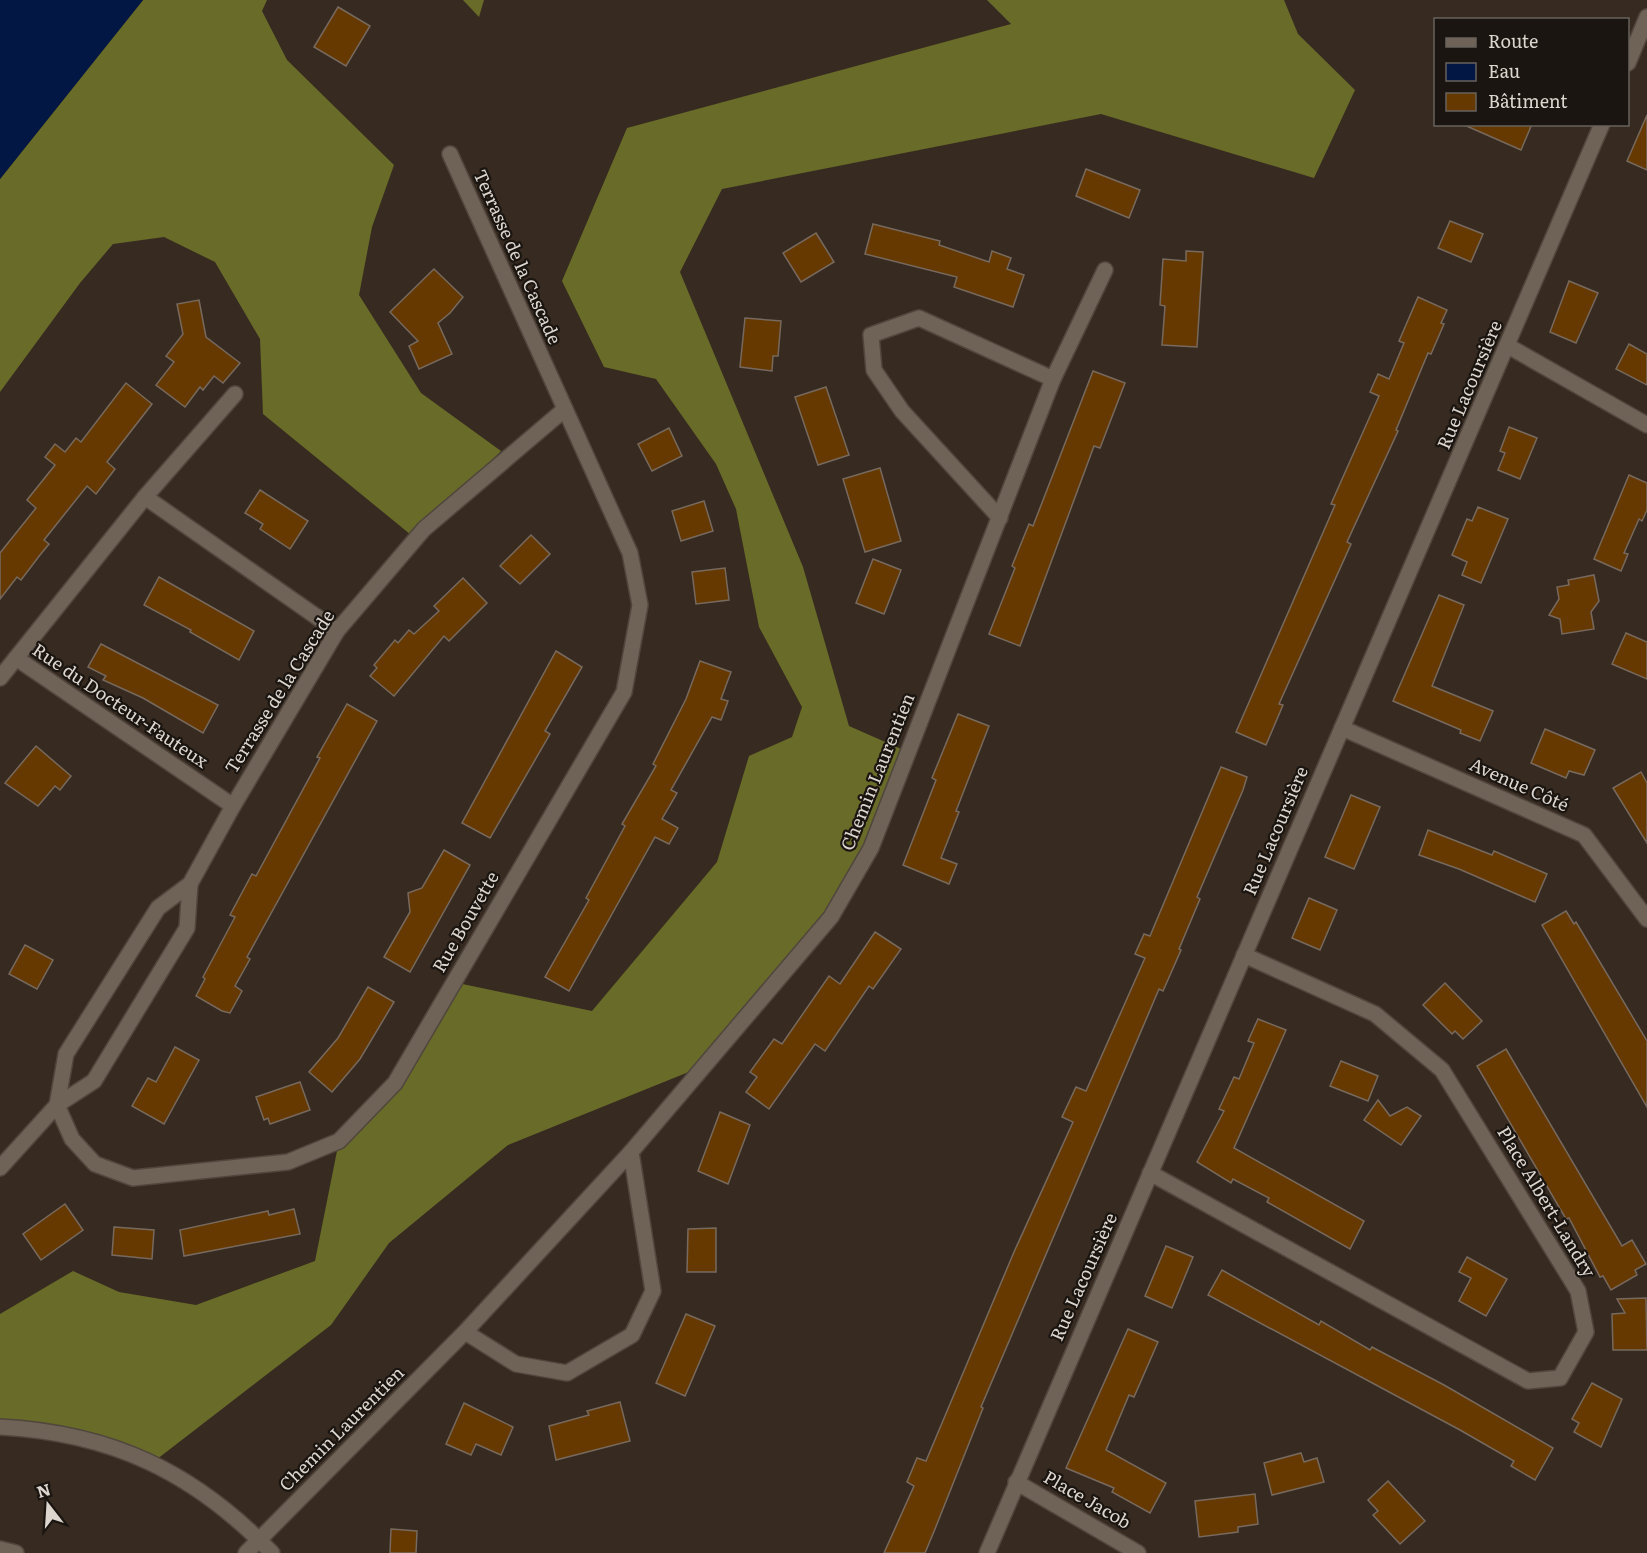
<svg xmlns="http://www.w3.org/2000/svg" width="1647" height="1553" font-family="Literata,serif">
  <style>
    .forest { fill: #696b28 }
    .water { fill: #021744 }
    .building { fill: #653900; stroke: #77695d; stroke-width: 1.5 }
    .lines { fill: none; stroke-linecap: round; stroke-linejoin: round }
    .street-casing { stroke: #50463d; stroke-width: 18 }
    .secondary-casing { stroke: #50463d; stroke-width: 18 }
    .street { stroke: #6f6256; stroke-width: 15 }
    .secondary { stroke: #6f6256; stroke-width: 15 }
    .labels { text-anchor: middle; stroke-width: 4.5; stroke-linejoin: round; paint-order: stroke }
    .street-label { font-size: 18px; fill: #ddd6cf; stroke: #1a1510 }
  </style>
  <rect width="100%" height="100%" fill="#372b21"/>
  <g class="forest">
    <path d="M143,0H267L262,11L287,60L394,165L372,227L359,295L421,393L501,451L416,539L263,414L260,339L215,262L164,237L113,244L80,283L0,392V179Z"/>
    <path d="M463,0H484L479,17Z"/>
    <path d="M987,0H1284L1298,34L1355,90L1314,178L1101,114L722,189L680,272L803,567L849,726L908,752L831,917L706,1065L508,1145L389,1243L331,1325L152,1463L0,1427V1314L73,1271L119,1292L196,1305L315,1261L339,1141L395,1083L453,982L592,1011L717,862L749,756L792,737L802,707L759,627L736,509L716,464L656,379L604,367L562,281L627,128L1011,24Z"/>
  </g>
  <path class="water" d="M0,0H143L0,179Z"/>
  <g class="building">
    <path d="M338,7L370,26L346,66L314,47Z"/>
    <path d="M1647,115V170L1627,161Z"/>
    <path d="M1462,124H1532L1521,150Z"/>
    <path d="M1086,169L1140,190L1129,218L1076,196Z"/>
    <path d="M1450,221L1483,234L1471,262L1438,248Z"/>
    <path d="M873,224L940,241L939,245L989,262L992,251L1011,258L1007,269L1024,275L1013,307L954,287L957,277L865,254Z"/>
    <path d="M816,233L834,262L801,282L783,253Z"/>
    <path d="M1186,251L1203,252L1197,347L1162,345L1165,306L1160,305L1163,259L1186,261Z"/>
    <path d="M434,269L463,297L450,313L438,323L452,354L419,369L409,346L418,341L390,312Z"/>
    <path d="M1569,281L1598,293L1576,343L1550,332Z"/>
    <path d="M1418,297L1447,310L1441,323L1444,324L1431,354L1428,353L1396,430L1398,431L1347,542L1351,544L1279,704L1283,705L1266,745L1236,732L1335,505L1331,504L1379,396L1370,392L1378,374L1389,379L1404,343L1399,341Z"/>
    <path d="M199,300L206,337L240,363L223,383L214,376L203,390L200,387L185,407L156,385L174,362L166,356L183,334L177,304Z"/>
    <path d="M745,318L781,321L778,356H773L772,371L740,367Z"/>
    <path d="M1629,344L1647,354V385L1616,369Z"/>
    <path d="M1093,371L1125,383L1100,448L1094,446L1020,646L989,634L1015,568L1012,566L1029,524L1033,526Z"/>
    <path d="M126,383L152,404L107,462L115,469L96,494L87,486L44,540L49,544L40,555L21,580L17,577L0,599V553L36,508L27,500L55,465L45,457L55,444L65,452L76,438L81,442Z"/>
    <path d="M826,387L849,455L818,465L795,397Z"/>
    <path d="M1509,427L1537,438L1520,479L1498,470L1505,453L1500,451Z"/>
    <path d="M669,428L682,456L652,471L638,444Z"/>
    <path d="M880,468L901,541L865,552L843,479Z"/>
    <path d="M1629,475L1647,483V510L1642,521L1639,519L1624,553L1628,554L1621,571L1594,559Z"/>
    <path d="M260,490L308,521L290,549L260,529L263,524L245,513Z"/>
    <path d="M704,501L713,531L681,541L672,511Z"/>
    <path d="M1478,507L1508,519L1481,583L1462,575L1467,562L1452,555L1467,519L1472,521Z"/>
    <path d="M531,535L550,554L520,584L500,566Z"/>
    <path d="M873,559L901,570L884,614L856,603Z"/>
    <path d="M725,568L729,600L696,604L692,572Z"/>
    <path d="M1594,575L1599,601L1591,612L1594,629L1562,634L1560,619L1549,615L1559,599L1557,587L1569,585L1568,580Z"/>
    <path d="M159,577L254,631L239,660L190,632L191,630L144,605Z"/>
    <path d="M463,578L487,603L449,641L444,636L394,696L370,676L377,668L374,665L395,640L398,643L409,630L414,634L439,611L434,606Z"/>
    <path d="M1439,595L1464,605L1432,686L1493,711L1480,741L1460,733L1461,730L1393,701Z"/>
    <path d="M1626,633L1647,642V679L1612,664Z"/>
    <path d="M101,644L218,705L203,733L143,698L103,680L106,676L88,667Z"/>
    <path d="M556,651L582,667L545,731L550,734L490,838L462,823Z"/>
    <path d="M700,661L731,672L721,699L728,701L721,720L712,717L671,790L677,793L662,819L678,828L669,844L655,837L569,991L545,977L589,900L586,898L625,826L622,824L656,766L653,764L686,699Z"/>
    <path d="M347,704L377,721L247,957L250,959L235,986L242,991L230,1013L222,1011L196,996L205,979L203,977L235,917L230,915L252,874L256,876L320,758L317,757Z"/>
    <path d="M958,714L989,726L956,811L959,812L941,858L957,864L949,884L903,865L936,780L932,778Z"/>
    <path d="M1545,729L1595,750L1584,775L1569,771L1566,778L1531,763Z"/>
    <path d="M36,746L71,776L60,790L55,786L38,806L5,783Z"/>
    <path d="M1221,767L1247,777L1243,790L1197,897L1200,899L1179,949L1181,950L1163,991L1159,989L981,1407L983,1408L935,1529L925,1553H884L914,1486L907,1482L917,1458L926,1461L1014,1252L1073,1122L1062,1117L1076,1087L1086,1091L1145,958L1135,954L1144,934L1150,936Z"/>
    <path d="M1641,772L1647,783V843L1613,788Z"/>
    <path d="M1351,795L1380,807L1354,869L1325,857Z"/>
    <path d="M1428,830L1492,855L1494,851L1547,874L1535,902L1459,869L1419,855Z"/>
    <path d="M444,850L470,865L410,972L384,957L410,912L408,893L422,888Z"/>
    <path d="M1309,898L1337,910L1320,950L1292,938Z"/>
    <path d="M1566,911L1574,924L1576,922L1647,1041V1107L1542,925Z"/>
    <path d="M875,932L901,949L873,989L869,986L825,1051L815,1044L769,1109L746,1092L757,1077L750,1072L774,1039L782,1044L829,976L840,984Z"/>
    <path d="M25,945L53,960L37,989L9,974Z"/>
    <path d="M1445,983L1482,1021L1463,1039L1455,1031L1452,1034L1423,1005Z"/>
    <path d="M368,987L394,1002L360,1059L332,1092L309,1072L338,1038Z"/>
    <path d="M1258,1019L1286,1030L1234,1148L1364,1221L1350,1249L1267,1202L1269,1198L1233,1179L1231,1183L1197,1162L1224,1111L1219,1109L1234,1077L1239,1079L1254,1043L1248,1041Z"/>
    <path d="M175,1047L199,1060L164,1124L132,1106L148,1078L156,1082Z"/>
    <path d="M1506,1049L1622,1246L1632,1240L1646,1264L1635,1270L1637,1275L1611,1290L1603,1276L1600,1277L1569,1218L1566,1219L1477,1066Z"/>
    <path d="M1341,1061L1378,1076L1368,1101L1330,1086Z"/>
    <path d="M300,1082L310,1110L270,1124L268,1118L264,1120L256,1097Z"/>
    <path d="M1378,1100L1390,1116L1407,1107L1421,1116L1401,1145L1364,1120Z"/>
    <path d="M720,1112L750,1125L728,1184L698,1171Z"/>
    <path d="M65,1204L83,1230L41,1260L23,1234Z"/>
    <path d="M294,1209L300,1234L184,1256L180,1230L268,1211L269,1215Z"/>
    <path d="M114,1227L154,1230L152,1259L112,1255Z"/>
    <path d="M716,1228V1272H687L688,1229Z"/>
    <path d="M1166,1246L1193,1257L1172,1308L1145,1296Z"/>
    <path d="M1467,1257L1507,1279L1486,1316L1459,1301L1471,1278L1459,1272Z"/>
    <path d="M1222,1270L1319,1325L1321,1321L1370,1350L1372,1347L1444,1385L1553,1448L1535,1480L1511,1466L1514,1461L1460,1430L1208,1295Z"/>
    <path d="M1646,1298L1647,1350H1613L1612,1314L1625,1313L1617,1299Z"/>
    <path d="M686,1314L715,1326L685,1396L656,1383Z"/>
    <path d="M1128,1329L1158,1342L1134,1397L1129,1395L1106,1450L1166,1483L1150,1513L1112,1492L1114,1488L1066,1468Z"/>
    <path d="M1592,1383L1622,1399L1601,1447L1574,1432L1579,1423L1572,1419Z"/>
    <path d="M620,1402L630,1441L556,1460L549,1426L589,1415L587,1411Z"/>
    <path d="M464,1403L513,1427L501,1455L476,1444L471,1455L446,1444Z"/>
    <path d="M1301,1453L1304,1462L1317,1458L1324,1482L1272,1495L1264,1463Z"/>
    <path d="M1388,1481L1425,1521L1400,1544L1373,1515L1378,1511L1368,1500Z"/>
    <path d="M1255,1494L1258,1524L1238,1527V1532L1199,1537L1195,1501Z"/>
    <path d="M391,1529L417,1531L416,1553H390Z"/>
  </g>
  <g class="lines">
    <g class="street-casing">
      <g id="street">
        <path d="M1628,63L1647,17"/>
        <path d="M1508,346L1647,425"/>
        <path d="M145,497L337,631"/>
        <path d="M1000,518L902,411L874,370L871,335L919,318L1053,379"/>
        <path d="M16,658L233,806"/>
        <path d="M0,678L145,497L235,394"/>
        <path d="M1342,728L1584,835L1647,919"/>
        <path d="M57,1105L72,1139L95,1164L133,1178L288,1162L339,1141L395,1083L624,692L640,605L630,553L450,154"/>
        <path d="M57,1105L66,1054L158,908L190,884L233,806L337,631L424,529L565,409"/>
        <path d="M0,1168L57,1105L94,1081L187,928L190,884"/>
        <path d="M1150,1173L1528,1381L1560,1378L1586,1332L1578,1291L1442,1070L1375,1014L1244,955"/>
        <path d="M465,1332L516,1364L567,1373L632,1335L653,1291L631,1152"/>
        <path d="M1016,1482L1138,1553"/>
        <path d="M0,1549L16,1553"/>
        <path d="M246,1553L465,1332L631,1152L831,917L871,848L1053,379L1105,270"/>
        <path d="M987,1553L1602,124"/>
      </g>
    </g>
    <g class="secondary-casing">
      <path id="secondary" d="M0,1427C112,1433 194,1472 272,1553"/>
    </g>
    <use href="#street" class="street"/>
    <use href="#secondary" class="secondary"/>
  </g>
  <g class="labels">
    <g class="street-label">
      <text transform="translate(517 257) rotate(66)" y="6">Terrasse de la Cascade</text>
      <text transform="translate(1470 385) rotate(-67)" y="6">Rue Lacoursière</text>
      <text transform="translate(280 692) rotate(-58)" y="6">Terrasse de la Cascade</text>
      <text transform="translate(120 706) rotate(34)" y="6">Rue du Docteur-Fauteux</text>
      <text transform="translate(878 772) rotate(-68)" y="6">Chemin Laurentien</text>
      <text transform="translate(1519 785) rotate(24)" y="6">Avenue Côté</text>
      <text transform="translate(1276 831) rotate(-67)" y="6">Rue Lacoursière</text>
      <text transform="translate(466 922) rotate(-60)" y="6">Rue Bouvette</text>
      <text transform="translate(1546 1202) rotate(59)" y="6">Place Albert-Landry</text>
      <text transform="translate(1084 1277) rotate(-66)" y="6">Rue Lacoursière</text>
      <text transform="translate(342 1429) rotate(-45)" y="6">Chemin Laurentien</text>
      <text transform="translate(1087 1500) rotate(30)" y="6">Place Jacob</text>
    </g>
  </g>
  <rect x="1434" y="18" width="195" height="108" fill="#1a1510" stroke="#68625c" stroke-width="1.5"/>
  <rect x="1446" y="38" width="30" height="9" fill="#6f6256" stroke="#68625c" stroke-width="1.5"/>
  <text x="1488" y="48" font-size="18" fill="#ddd6cf">Route</text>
  <rect x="1446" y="63" width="30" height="18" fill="#021744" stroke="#68625c" stroke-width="1.5"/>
  <text x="1488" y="78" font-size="18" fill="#ddd6cf">Eau</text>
  <rect x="1446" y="93" width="30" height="18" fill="#653900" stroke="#68625c" stroke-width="1.5"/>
  <text x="1488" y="108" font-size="18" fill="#ddd6cf">Bâtiment</text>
  <g transform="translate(48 1505) rotate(343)" stroke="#1a1510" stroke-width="4.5" paint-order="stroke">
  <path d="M0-4.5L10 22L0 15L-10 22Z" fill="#ddd6cf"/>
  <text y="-9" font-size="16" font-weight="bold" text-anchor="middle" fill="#ddd6cf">N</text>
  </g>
</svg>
